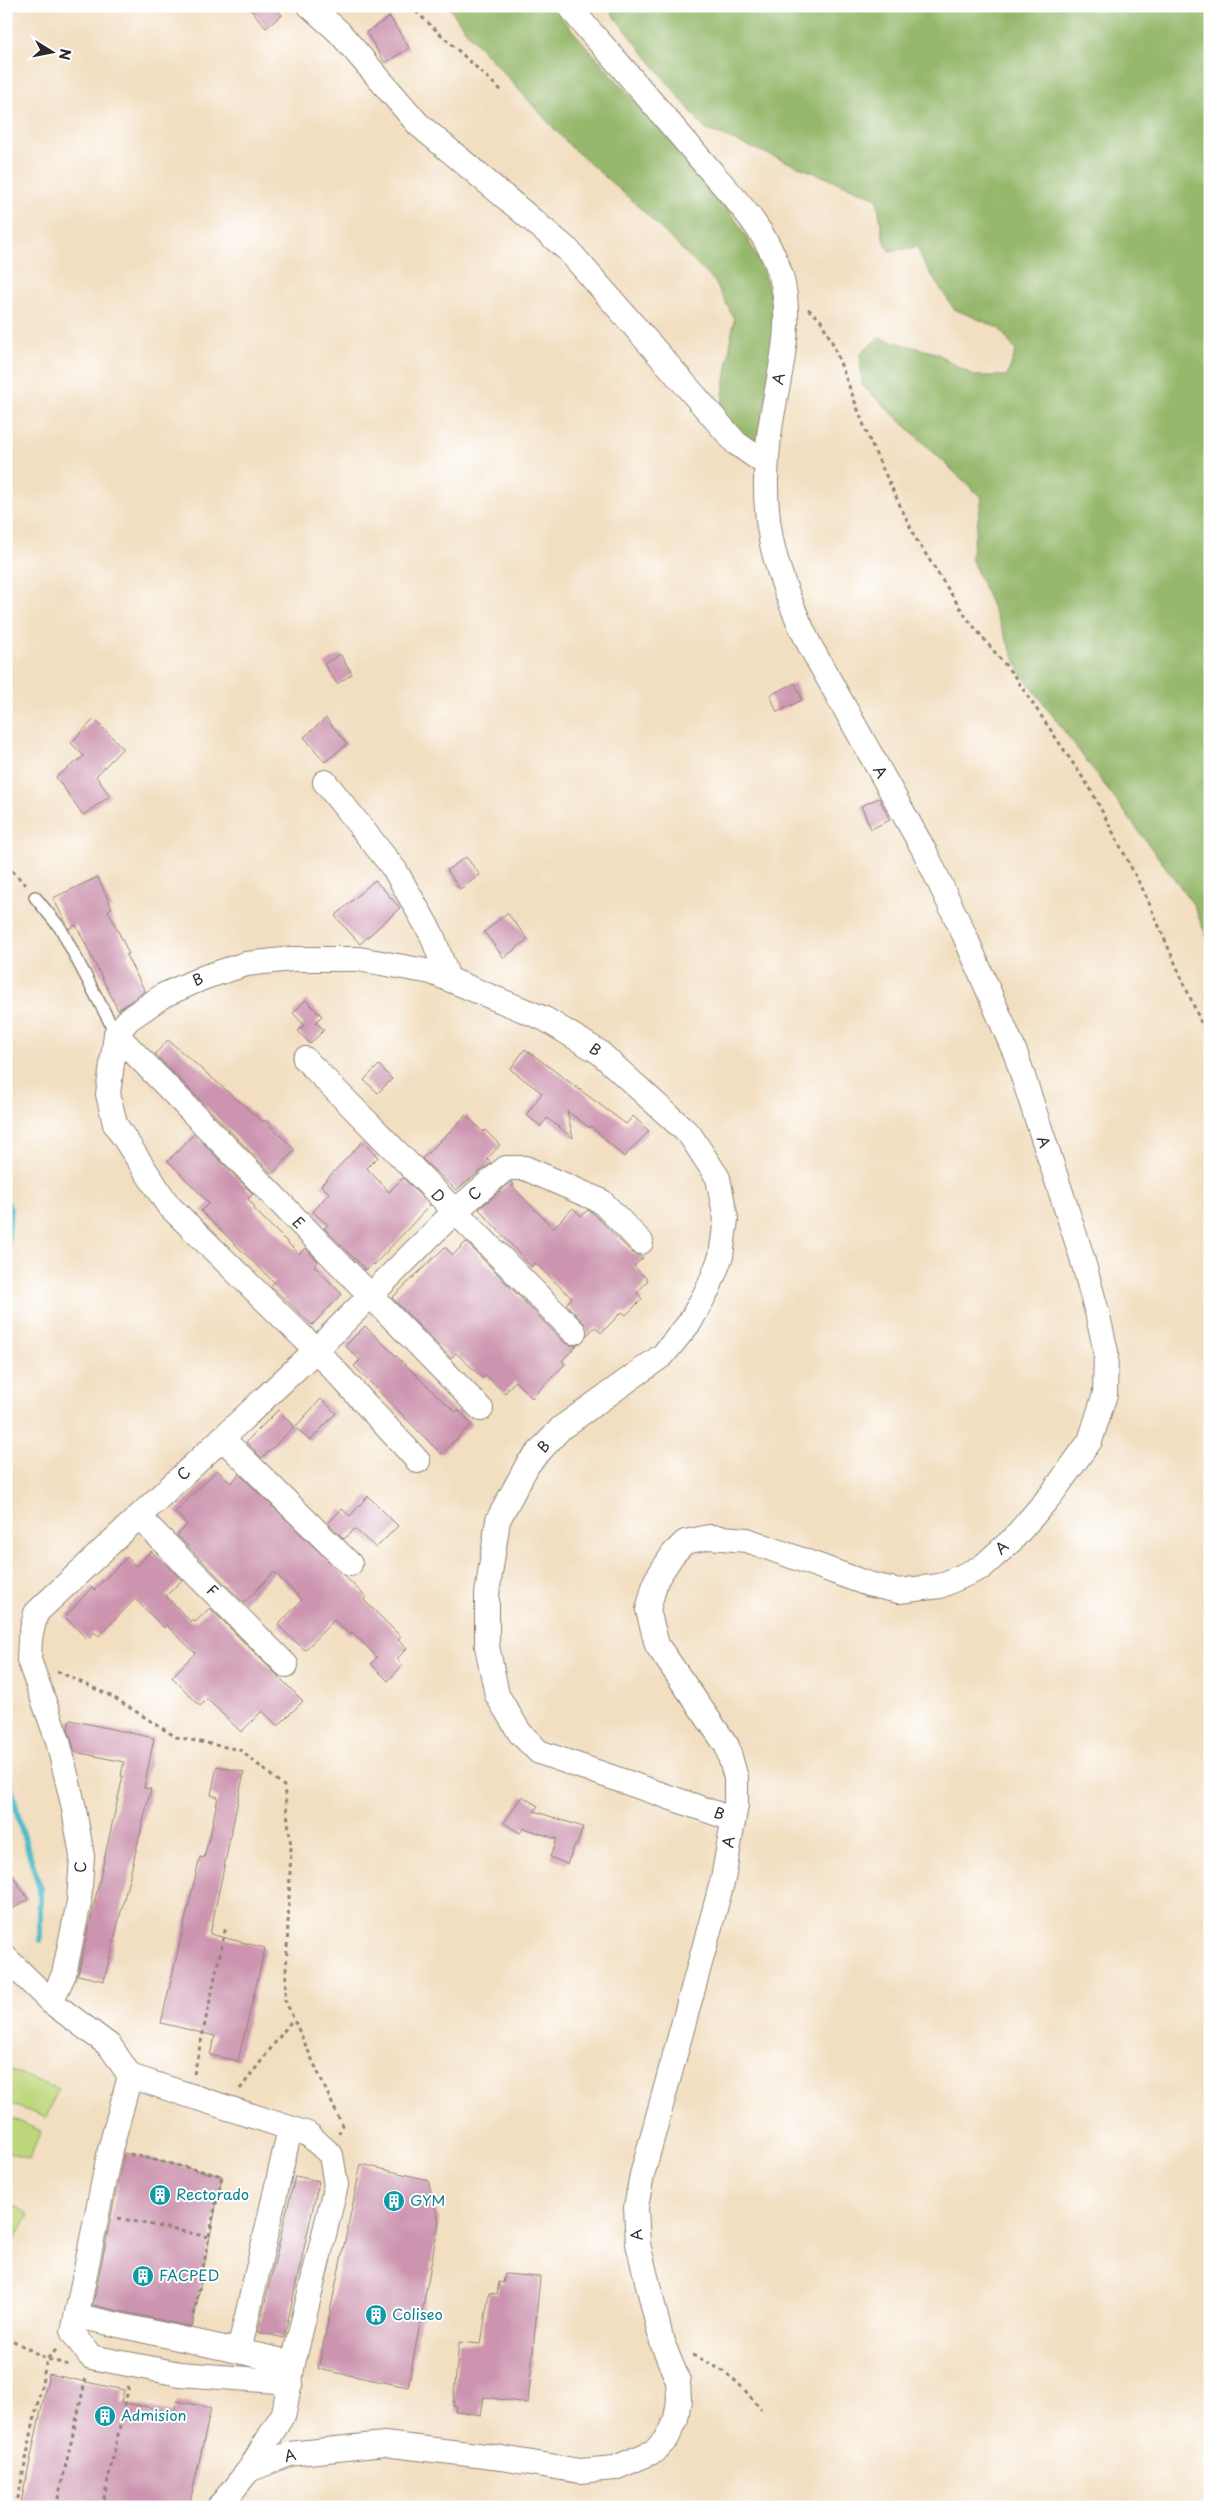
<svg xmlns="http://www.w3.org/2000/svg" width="1216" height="2513" font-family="'Playpen Sans',sans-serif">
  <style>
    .green { fill: #bed77c; stroke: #748154 }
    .forest { fill: #96b86c; stroke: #60724c }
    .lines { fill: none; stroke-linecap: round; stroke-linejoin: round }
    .stream { stroke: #4fbdc7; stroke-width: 6 }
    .building { fill: #cc94af }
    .lane-casing { stroke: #8e8476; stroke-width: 14 }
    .street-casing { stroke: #8e8476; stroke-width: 26 }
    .path { stroke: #8e8476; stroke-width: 3; stroke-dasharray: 4 4; stroke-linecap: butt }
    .lane { stroke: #fff; stroke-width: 11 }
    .street { stroke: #fff; stroke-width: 24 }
    .labels { text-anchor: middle; stroke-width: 4; stroke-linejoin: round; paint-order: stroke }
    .street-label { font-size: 15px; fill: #2b2b2b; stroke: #fff }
    .culture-label { font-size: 15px; fill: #0d838f; stroke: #fff; text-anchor: start }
  </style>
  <rect width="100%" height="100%" fill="#fff"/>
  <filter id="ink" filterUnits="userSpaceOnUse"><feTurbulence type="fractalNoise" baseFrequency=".02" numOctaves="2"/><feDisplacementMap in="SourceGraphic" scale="10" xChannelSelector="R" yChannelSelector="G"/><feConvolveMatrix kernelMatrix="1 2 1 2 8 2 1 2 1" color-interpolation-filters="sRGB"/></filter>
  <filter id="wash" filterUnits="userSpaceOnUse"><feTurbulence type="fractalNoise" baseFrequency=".0096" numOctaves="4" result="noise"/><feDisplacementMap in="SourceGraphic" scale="20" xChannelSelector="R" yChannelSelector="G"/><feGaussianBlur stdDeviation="1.12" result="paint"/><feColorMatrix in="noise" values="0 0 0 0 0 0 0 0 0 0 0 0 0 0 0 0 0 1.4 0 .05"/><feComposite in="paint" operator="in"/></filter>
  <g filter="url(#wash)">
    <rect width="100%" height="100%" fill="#f2dec0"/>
    <g class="green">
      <path d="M6,2068L58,2089L46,2118L6,2102Z"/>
      <path d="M6,2116L41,2131L29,2160L6,2151Z"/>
      <path d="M6,2199L29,2215L6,2253Z"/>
    </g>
    <g class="forest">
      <path d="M448,6H555L564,21C593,54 623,87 652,120C699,172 761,234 772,306C779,347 765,405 755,445L720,416L734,319L715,282L636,204L570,146L470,36Z"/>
      <path d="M606,6H1210V945L1193,904L1021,673L971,558L982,498L862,385L860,353L879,338L936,353L974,376H1007L1016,351L999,328L954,309L926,267L917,247L889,251L883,237L877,198L705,129Z"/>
    </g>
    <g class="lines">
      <g class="stream">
        <path d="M6,1201L10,1209L6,1259"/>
        <path d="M6,1763L19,1821L40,1888V1940"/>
      </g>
    </g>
    <g id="blocks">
      <g class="building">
        <path d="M248,6H274L282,15L266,28Z"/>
        <path d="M390,17L409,48L385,63L366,32Z"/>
        <path d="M340,654L352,674L337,684L324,664Z"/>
        <path d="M795,683L802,700L777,712L770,695Z"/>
        <path d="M326,718L347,744L325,762L304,737Z"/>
        <path d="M94,719L123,748L96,776L110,796L83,815L56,777L84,756L71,743Z"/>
        <path d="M879,798L890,820L871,829L861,806Z"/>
        <path d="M466,857L480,875L460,889L447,870Z"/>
        <path d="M98,877L112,908L108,910L129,954L126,955L145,991L118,1010L76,925L69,929L53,898Z"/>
        <path d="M375,880L400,908L360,944L335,916Z"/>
        <path d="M507,913L528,939L504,958L484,932Z"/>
        <path d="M306,1000L322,1016L316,1022L324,1030L310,1044L298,1031L304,1025L293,1013Z"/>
        <path d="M168,1040L263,1122L265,1120L295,1150L272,1174L155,1054Z"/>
        <path d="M525,1049L626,1124L633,1116L649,1131L624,1157L591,1126L590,1128L567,1111L573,1138L547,1118L541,1126L526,1115L542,1093L510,1069Z"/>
        <path d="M379,1065L392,1079L378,1093L364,1080Z"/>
        <path d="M466,1115L483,1132L485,1130L500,1145L487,1159L491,1163L456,1190L422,1159Z"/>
        <path d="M194,1134L253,1194L248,1199L255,1207L254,1209L299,1254L305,1248L318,1261L314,1266L342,1294L312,1325L271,1286L274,1282L201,1211L209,1203L168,1161Z"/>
        <path d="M362,1142L378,1157L367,1168L389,1192L403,1178L430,1205L374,1265L373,1264L366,1270L324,1228L328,1225L313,1212L329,1193L321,1185Z"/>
        <path d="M511,1182L514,1185L512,1186L553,1228L573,1208L581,1216L588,1210L593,1213L631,1252L643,1258L634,1266L648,1280L637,1293L642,1299L626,1315L622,1312L601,1333L595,1327L587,1335L584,1323L566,1304L572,1298L535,1263L531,1267L479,1209Z"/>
        <path d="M466,1242L564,1342L571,1345H577L562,1361L565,1364L532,1398L515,1381L505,1393L486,1376L483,1378L456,1353L451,1358L392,1298L445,1247L453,1255Z"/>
        <path d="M365,1326L444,1402L456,1412L458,1410L472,1424L441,1454L354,1366L360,1360L345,1346Z"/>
        <path d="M321,1399L336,1413L310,1441L295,1427Z"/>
        <path d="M278,1410L294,1427L262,1458L246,1442Z"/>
        <path d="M217,1470L231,1483L239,1474L366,1597L364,1600L401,1637L398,1640L407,1648L397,1659L403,1665L388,1681L371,1664L377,1657L352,1632L350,1635L334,1620L305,1650L291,1638L278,1625L302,1600L274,1572L244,1603L177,1535L187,1525L175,1512Z"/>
        <path d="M368,1496L398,1526L376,1548L355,1529L344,1539L328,1523L342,1509L350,1516Z"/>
        <path d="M151,1551L182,1580L166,1596L191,1622L193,1620L195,1622L210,1608L303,1701L278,1726L262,1711L241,1732L207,1699L200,1706L172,1677L195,1653L166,1625L164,1628L135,1599L99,1636L94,1632L87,1639L65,1617L92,1587L94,1590L127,1557L136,1567Z"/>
        <path d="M70,1720L154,1738L144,1788L151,1789L104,1981L78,1975L123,1776H121L124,1762L75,1752L68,1729Z"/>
        <path d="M217,1766L244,1772L210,1934L265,1948L238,2061L210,2055L215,2036L161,2023L200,1857L204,1858L210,1835L218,1797L211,1795Z"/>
        <path d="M522,1796L538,1806L534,1811L583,1827L577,1845H575L567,1864L550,1857L557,1839L524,1828L520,1833L504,1823Z"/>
        <path d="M6,1865L28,1899L6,1913Z"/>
        <path d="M124,2153L222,2176L192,2327L93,2305Z"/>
        <path d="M361,2164L428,2180L439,2222L408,2387L318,2369Z"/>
        <path d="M295,2176L319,2181L284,2338L258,2332Z"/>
        <path d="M505,2274L540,2277L528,2403L484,2397L481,2415L455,2411L456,2406H453L459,2342L481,2344L489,2293L497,2294L499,2282L503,2283Z"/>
        <path d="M49,2374L124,2390L121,2402L174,2412L177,2401L211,2408L189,2507H20Z"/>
      </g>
    </g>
  </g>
  <g filter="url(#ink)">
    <use href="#blocks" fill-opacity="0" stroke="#8e8476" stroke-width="1"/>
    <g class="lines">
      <g class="lane-casing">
        <path id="lane" d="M35,897L61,929L116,1034"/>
      </g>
      <g class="street-casing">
        <g id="street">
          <path d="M310,6L339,32L418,124L568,250L736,443L766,464"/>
          <path d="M325,782L395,870L432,935L448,978"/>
          <path d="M116,1034L481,1409"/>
          <path d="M305,1059L574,1332"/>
          <path d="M222,1438L350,1564"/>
          <path d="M418,1461L316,1350L168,1205L115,1124L108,1094L116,1034L129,1019L164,995L205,977L246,964L292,959H359L431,972L545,1019L599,1052L690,1135L718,1178L726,1219L721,1256L709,1287L690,1322L663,1355L561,1428L528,1464L498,1520L487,1594V1646L497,1695L520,1733L539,1752L732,1819"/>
          <path d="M139,1517L286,1665"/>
          <path d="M6,1958L51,2002L110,2046L130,2076L308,2134L331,2155L336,2185L293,2363L284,2413L249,2470L219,2507"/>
          <path d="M51,2002L64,1974L79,1902L82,1856L73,1804L58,1741L29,1660L30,1638L36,1613L316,1350L454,1212L506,1168H525L601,1201L641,1242"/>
          <path d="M130,2076L110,2150L73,2333L91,2357L180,2374L291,2382"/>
          <path d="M77,2316L293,2363"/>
          <path d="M239,2351L290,2129"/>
          <path d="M249,2470L289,2454L384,2444L502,2458L580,2471L615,2468L655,2451L667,2438L676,2419L679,2400L678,2381L662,2342L638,2244L636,2207L642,2175L723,1879L736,1805V1778L727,1746L657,1645L648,1610L656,1580L673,1554L685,1542L709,1537L747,1540L868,1584L899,1591L940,1586L982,1567L1012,1540L1051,1495L1090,1441L1105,1394L1106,1352L1097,1312L1081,1254L1016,1055L964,934L925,852L809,644C772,567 758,515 770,429C777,380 795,326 781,276C770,237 741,205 715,176C683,139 651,101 619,64C603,45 584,27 570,6"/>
        </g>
      </g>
      <g class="path">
        <path d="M410,6L503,92"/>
        <path d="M808,309L820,319L833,344L871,444L916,539L966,617L1015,677L1091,790L1144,892L1210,1043"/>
        <path d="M6,865L26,885"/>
        <path d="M57,1671L113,1697L176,1737L240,1750L284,1786L291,1847L285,2000L342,2125L339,2133"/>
        <path d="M194,2074L226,1926"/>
        <path d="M240,2089L293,2019"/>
        <path d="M130,2154L222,2176L209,2236"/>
        <path d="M118,2218L209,2237L193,2320"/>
        <path d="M6,2337L47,2359L69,2365"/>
        <path d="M692,2355C726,2370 739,2381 761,2410"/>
        <path d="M16,2507L47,2359L58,2348"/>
        <path d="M56,2507L86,2378"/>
        <path d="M102,2507L129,2385"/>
      </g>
      <use href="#lane" class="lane"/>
      <use href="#street" class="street"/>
    </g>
  </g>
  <defs>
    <g id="building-disc" transform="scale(1.125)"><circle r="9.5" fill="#0f9aa8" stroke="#fff"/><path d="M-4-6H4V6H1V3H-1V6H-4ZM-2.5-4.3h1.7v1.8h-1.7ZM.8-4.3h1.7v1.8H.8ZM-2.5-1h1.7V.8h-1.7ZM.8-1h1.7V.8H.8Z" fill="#fff"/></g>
  </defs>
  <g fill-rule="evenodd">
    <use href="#building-disc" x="160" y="2195"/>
    <use href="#building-disc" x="394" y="2201"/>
    <use href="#building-disc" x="143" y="2276"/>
    <use href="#building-disc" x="376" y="2315"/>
    <use href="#building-disc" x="105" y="2416"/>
  </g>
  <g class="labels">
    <g class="street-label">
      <text transform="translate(779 379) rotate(-79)" y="5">A</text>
      <text transform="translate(880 772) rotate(61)" y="5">A</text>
      <text transform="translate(198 980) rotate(-23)" y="5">B</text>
      <text transform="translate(595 1050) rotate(35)" y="5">B</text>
      <text transform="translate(1043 1142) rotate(71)" y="5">A</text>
      <text transform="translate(475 1194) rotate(-40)" y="5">C</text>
      <text transform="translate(438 1196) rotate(46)" y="5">D</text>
      <text transform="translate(298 1223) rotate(46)" y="5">E</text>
      <text transform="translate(544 1447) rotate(-48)" y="5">B</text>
      <text transform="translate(184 1474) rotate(-43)" y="5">C</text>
      <text transform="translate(1002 1548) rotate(-43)" y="5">A</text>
      <text transform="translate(212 1591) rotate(45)" y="5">F</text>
      <text transform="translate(719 1814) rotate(20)" y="5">B</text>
      <text transform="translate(729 1842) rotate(-81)" y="5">A</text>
      <text transform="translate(81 1867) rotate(-88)" y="5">C</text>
      <text transform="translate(637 2235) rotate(-97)" y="5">A</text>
      <text transform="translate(290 2456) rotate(-14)" y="5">A</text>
    </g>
    <g class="culture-label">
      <text x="176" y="2200">Rectorado</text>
      <text x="410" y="2206">GYM</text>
      <text x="159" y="2281">FACPED</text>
      <text x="392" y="2320">Coliseo</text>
      <text x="121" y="2421">Admision</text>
    </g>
  </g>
  <rect width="1216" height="2513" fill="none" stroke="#fff" stroke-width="25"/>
  <g transform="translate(52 52) rotate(100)" stroke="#ffffff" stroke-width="4" paint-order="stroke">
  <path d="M0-4L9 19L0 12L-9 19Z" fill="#2b2b2b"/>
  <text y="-8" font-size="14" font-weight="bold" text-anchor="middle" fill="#2b2b2b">N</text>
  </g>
</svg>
